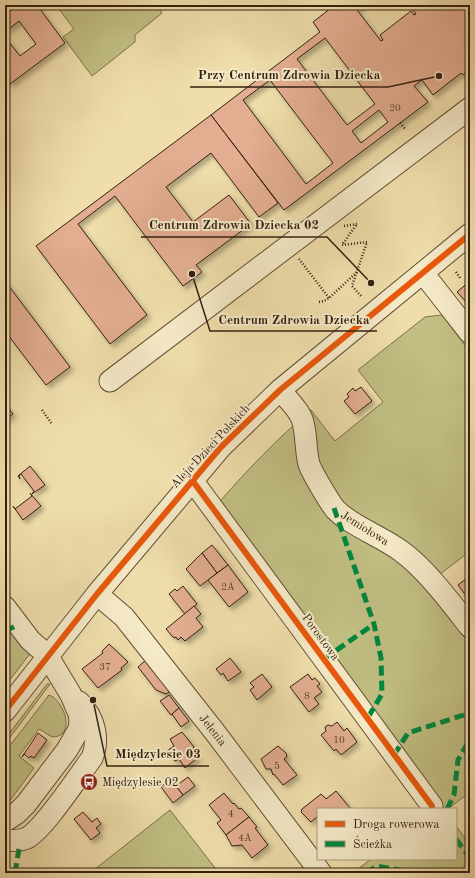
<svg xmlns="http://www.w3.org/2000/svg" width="475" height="878" font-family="'Old Standard TT',serif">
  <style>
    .green { fill: #c1bf83; stroke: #7a704a }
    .building { fill: #e2ad90; stroke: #342011; fill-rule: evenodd; filter: url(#shadow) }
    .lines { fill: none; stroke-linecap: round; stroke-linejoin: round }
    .minor-casing { stroke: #635038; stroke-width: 23 }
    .path { stroke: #342011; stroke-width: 2.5; stroke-dasharray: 1 2; stroke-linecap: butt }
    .minor { stroke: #f5eac8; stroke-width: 21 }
    .quiet { stroke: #00873e; stroke-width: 5; stroke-dasharray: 10 5; stroke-linecap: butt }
    .cycleway-casing { stroke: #f5eac8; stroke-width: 8 }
    .cycleway { stroke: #e8590c; stroke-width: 6 }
    .labels { text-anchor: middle; stroke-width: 4; stroke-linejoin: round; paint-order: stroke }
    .number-label { font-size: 10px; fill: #604331 }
    .street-label { font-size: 12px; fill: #342011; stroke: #f5eac8 }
    .poi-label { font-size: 12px; fill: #342011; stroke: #f5eac8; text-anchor: start }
    .leader { fill: none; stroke: #342011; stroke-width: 1.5 }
    .callout-dot { fill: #342011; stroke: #f5eac8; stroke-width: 1.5 }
    .callout-label { font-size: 13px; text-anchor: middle; font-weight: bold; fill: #342011; stroke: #f5eac8; stroke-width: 4; stroke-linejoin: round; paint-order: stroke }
  </style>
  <defs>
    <filter id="shadow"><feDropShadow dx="3.5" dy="3.5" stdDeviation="2" flood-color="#0004"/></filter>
  </defs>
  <rect width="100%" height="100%" fill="#efdeab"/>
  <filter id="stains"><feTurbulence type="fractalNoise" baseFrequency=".005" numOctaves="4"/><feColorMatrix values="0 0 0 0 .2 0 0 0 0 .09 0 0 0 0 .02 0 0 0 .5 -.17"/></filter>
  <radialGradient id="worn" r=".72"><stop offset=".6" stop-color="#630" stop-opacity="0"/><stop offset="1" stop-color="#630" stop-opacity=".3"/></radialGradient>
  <g class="green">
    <path d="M56,5H137L140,9L145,5H156L162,13L135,35V42L92,76L63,37L74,29Z"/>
    <path d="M442,315L470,352V551L438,576L421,578L470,644V792L448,809H436L216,506C245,472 277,439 311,410L335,441L383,402L358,370L425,317Z"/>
    <path d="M5,617L29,643V655L5,686Z"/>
    <path d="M47,684H50L5,744V739Z"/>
    <path d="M49,695C64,700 77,737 52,737L39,729L19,756L34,768L6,806L8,808L5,811V752Z"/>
    <path d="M170,810L219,873H90Z"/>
    <path d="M456,826L470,845V870L466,865L456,873H353L371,859H456Z"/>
  </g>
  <g class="building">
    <path d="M5,5H37L65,43L10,84L5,78V37L20,56L36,44L19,21L5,32Z"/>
    <path d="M335,5H364L357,10L381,41L383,40L380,35L411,11L414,15L416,14L409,5H470V69L463,75L461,73L433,95L422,80L414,86L428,102L284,210L211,115L320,32L313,22ZM325,38L375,104L347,125L297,59ZM270,80L333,163L306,184L243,100ZM379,110L388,122L361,143L352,131Z"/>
    <path d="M211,115L278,203L259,217L211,153L166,187L193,222L229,195L251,224L196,265L202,272L183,286L115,196L78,224L147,315L110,344L36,246Z"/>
    <path d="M5,281L70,367L46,385L5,331Z"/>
    <path d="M470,281V302L468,304L457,292Z"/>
    <path d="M361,387L372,401L355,414L344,401L349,397L347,394L353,388L355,391Z"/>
    <path d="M5,404L13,414L5,420Z"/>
    <path d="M30,466L45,485L32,494L34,491L21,474L19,476L20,479L18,476Z"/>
    <path d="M30,493L41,506L23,520L13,506L15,509L32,496Z"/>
    <path d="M212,545L228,565L217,573L202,553Z"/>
    <path d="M202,553L217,573L200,586L186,569Z"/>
    <path d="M228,565L248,592L229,607L208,580Z"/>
    <path d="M470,576V601L458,585Z"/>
    <path d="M183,586L197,604L185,614L169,594L175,589L177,591Z"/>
    <path d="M194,606L201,614L196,618L203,627L185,641L181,637L178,640L176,637L174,638L166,629Z"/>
    <path d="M109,644L128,662L121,668L122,670L98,688L82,669L103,653L102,651Z"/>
    <path d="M230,658L241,672L228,681L223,673L221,675L216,669Z"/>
    <path d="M147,659L171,691L166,694L156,690L138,667Z"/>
    <path d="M262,674L272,687L257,700L250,690L254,687L250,683Z"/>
    <path d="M308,674L312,680L315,678L320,684L317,686L322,692L314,698L319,704L309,712L290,687Z"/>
    <path d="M169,695L179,708L171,715L160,701Z"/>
    <path d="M179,708L189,721L181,727L172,714Z"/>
    <path d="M337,722L344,731L347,728L357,742L341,755L336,749L334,751L321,735L326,731L325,727L328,725L332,726Z"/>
    <path d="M182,732L194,747L191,750L197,758L185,768L179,759L175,761L167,751L174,746L170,739Z"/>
    <path d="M38,733L47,740L34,758L31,756L29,758L24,754L22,757Z"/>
    <path d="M278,746L286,753L287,757L284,759L297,775L283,785L274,774L273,775L271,769H266L261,759Z"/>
    <path d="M188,777L195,786L183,795L176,786Z"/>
    <path d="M170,779L183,795L173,803L161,787Z"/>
    <path d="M336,791L350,808L348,809H318V816L311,822L301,812L302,809L321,794L326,799Z"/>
    <path d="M224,793L233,804L234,803L239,809L241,808L249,817L226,835L217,823L221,820L209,805Z"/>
    <path d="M83,812L92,822L97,818L101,824L96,828L100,833L91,840L74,819Z"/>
    <path d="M249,817L257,827L255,828L268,845L252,858L242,845L232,846L226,835Z"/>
  </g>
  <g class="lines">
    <g class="minor-casing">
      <g id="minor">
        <path d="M423,273L470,333"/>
        <path d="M110,381L470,108"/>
        <path d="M280,390C287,399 298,408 302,419C307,433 305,449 309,464C311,471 330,503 335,509C351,526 381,536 401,551C426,569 451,603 470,627"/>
        <path d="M192,480L432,806"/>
        <path d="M97,594L124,617L214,731L321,873"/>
        <path d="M5,607L30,640L47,655L71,695L79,714L80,721L79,729L67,750L26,804L16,814L5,821"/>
        <path d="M5,711L97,594L221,447L280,390L470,234"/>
        <path d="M5,840C12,841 20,841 27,838C44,829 79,775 92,758C100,738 94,717 79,702"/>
      </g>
    </g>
    <g class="path">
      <path d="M400,123L406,130"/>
      <path d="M344,226L357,224L342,245L367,242L352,286L361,296"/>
      <path d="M299,259L329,298"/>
      <path d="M456,272L460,278"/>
      <path d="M319,302L324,301L329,298L357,272"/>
      <path d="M42,410L52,424"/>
    </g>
    <use href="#minor" class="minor"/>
    <g class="quiet">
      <path d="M334,508L374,624L381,658L382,694L367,719"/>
      <path d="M5,631L18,625"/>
      <path d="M324,659L374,624"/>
      <path d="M394,755L408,733L470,713"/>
      <path d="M447,809L454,795L458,760L470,739"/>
      <path d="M456,839L470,858"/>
      <path d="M15,873L19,849"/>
      <path d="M366,873L377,866L416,873"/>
    </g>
    <g class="cycleway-casing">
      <g id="cycleway">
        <path d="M192,480L432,806"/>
        <path d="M5,711L97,594L221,447L280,390L470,234"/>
      </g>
    </g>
    <use href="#cycleway" class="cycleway"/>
  </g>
  <defs>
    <g id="bus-disc" transform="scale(0.9)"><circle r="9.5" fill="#8f2418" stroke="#f5eac8"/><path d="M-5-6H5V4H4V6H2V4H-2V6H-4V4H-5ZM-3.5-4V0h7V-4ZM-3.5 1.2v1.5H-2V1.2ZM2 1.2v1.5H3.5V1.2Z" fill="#fff"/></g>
  </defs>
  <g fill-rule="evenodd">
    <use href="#bus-disc" x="89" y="782"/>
  </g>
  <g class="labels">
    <g class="number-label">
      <text x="395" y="111">20</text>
      <text x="228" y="590">2A</text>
      <text x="105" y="670">37</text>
      <text x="307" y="699">8</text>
      <text x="339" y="743">10</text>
      <text x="277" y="769">5</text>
      <text x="231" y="817">4</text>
      <text x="245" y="841">4A</text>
    </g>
    <g class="street-label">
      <text transform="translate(210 446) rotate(-47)" y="4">Aleja Dzieci Polskich</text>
      <text transform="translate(365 528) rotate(32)" y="4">Jemiołowa</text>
      <text transform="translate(321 637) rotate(54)" y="4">Porostowa</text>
      <text transform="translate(213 730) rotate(52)" y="4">Jelenia</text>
    </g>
    <g class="poi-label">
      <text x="102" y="786">Międzylesie 02</text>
    </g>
  </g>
  <path class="leader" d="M439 76L388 87H190M371 283L327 237H141M192 274L210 331H377M93 700L107 766H209"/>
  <g class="callout-dot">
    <circle cx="439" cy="76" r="4"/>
    <circle cx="371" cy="283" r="4"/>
    <circle cx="192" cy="274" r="4"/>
    <circle cx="93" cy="700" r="4"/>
  </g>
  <g class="callout-label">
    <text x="289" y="79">Przy Centrum Zdrowia Dziecka</text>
    <text x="234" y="229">Centrum Zdrowia Dziecka 02</text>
    <text x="294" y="324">Centrum Zdrowia Dziecka</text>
    <text x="158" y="758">Międzylesie 03</text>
  </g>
  <rect width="475" height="878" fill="none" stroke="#efdeab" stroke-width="20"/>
  <rect x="6" y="6" width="463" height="866" fill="none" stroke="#342011" stroke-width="2"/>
  <rect x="10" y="10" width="455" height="858" fill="none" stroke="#342011"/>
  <rect x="317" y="808" width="140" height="52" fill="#f5eac8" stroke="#a8997f"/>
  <rect x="325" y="821" width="20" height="6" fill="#e8590c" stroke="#a8997f"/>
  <text x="353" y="828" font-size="12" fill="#342011">Droga rowerowa</text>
  <rect x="325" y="841" width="20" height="6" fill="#00873e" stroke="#a8997f"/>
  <text x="353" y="848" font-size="12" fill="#342011">Ścieżka</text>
  <rect width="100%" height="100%" filter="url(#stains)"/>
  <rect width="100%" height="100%" fill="url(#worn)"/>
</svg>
